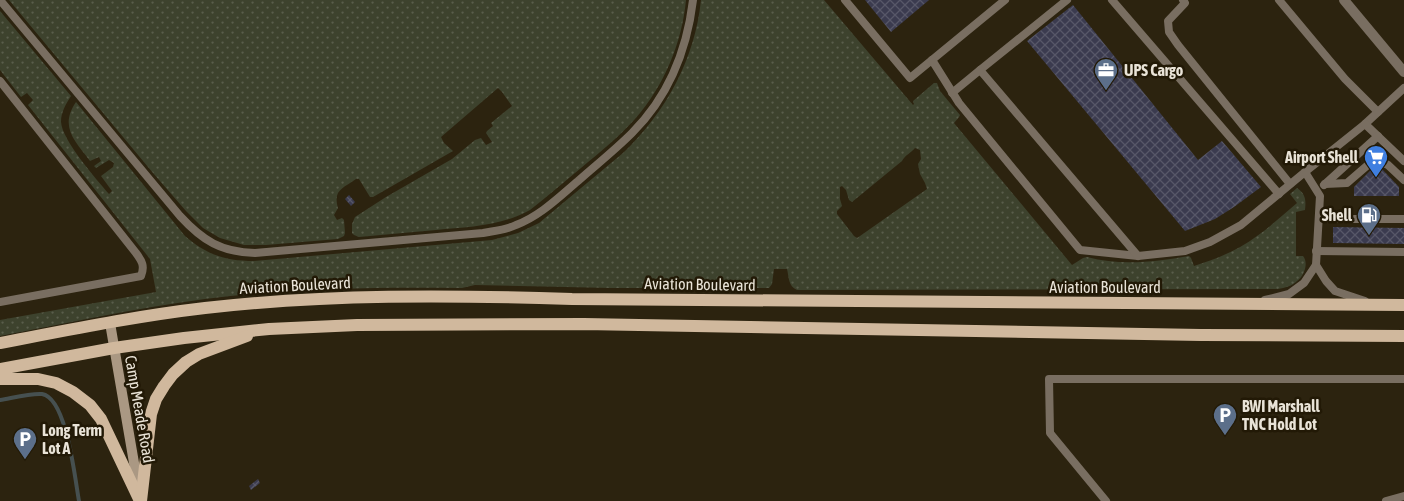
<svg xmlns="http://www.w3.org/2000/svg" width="1404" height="501" font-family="'Asap Condensed',sans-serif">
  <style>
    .grass { fill: url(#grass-dots); fill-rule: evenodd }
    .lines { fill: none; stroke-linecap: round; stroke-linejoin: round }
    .stream { stroke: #465050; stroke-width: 4 }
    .building { fill: url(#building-cross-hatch) }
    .service { stroke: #796e61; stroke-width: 8 }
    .minor { stroke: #796e61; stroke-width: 10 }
    .secondary { stroke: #aa9883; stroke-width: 10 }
    .primary { stroke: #d0b89d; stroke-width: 12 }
    .labels { text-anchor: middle; stroke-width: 5; stroke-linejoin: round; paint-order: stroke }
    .poi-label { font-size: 16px; font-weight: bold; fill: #e9e3d7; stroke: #221906; text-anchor: start }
    .street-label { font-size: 16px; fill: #e9e3d7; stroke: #221906 }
  </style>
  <defs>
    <pattern id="grass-dots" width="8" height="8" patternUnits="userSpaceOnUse" patternTransform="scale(1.25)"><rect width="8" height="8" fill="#3d422d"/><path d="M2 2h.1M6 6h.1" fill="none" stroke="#595d4b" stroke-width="1.8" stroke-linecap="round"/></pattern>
    <pattern id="building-cross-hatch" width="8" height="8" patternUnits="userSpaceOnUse" patternTransform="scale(1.25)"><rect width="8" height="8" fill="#3b3b4f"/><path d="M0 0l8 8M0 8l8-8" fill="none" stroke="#575768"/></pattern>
  </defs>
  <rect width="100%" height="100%" fill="#2c230f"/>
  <g class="grass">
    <path d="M9,0H686C682,43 664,86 635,119C619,137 600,152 581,168C564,182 548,196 530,210C502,226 468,227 436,230C410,232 385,235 359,237L354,235L352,233V224L355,217L386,197L452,159L475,140L481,138L486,145L492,142L486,133L487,131L493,126L491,123L512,106L502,92L498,88L441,137L444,143L453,151L373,197H370L359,179H356C342,189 333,190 338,208L334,215L337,220L342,218L344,220L345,233L344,236L338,239L266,245H244L220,238L203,228L186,211L153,173Z"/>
    <path d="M701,0H824L913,105L914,104L913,101L934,83H937L940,91L960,115L959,117L954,123L1072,265L1083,258L1087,257C1121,266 1154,262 1189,256L1191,258L1194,266C1216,259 1239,250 1257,236C1271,226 1284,214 1297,203L1290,194L1297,188C1306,194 1306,201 1305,210L1296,212V256H1303C1309,263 1304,276 1297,281C1292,286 1285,288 1278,289L797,290C788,286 789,277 787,269H774L772,284L769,288H611L475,285L462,288C377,287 290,288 205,299C136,308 68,323 0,336V320L156,292L150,259L28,105L33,100L27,93L21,97L0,70V11L71,96C66,104 61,112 61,122C62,140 96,179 109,194L112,191L101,176L113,167L114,163L109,160L96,168L94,166L101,161L99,157L90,161C75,141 59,127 76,102L185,236C207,255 226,261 254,261L492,240L518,233L539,223L623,153C666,112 695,59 701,0ZM915,148L920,150L921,159L918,164L920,174L925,183L927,189L860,236L857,238L854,236L837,214V211L842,206L840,199V187L842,186L846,190L849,200L852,202L902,161C905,155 911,153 915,148Z"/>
  </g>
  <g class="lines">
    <path class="stream" d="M0,400C12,398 31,393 42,394C67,398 75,480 79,501"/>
  </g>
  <g class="building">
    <path d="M865,0H929L891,32Z"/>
    <path d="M1073,5L1198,160L1222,141L1261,187L1234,207L1215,219L1185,231L1027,41Z"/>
    <path d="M1372,169H1382L1399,187V196H1354V187Z"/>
    <path d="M349,195L355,202L351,206L345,199Z"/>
    <path d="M1333,227L1404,228V244L1333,243Z"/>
    <path d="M258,479L260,483L251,490L249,486Z"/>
  </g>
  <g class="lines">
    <g class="service">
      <path d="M0,0L180,216C203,241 221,252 255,253L483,233C494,231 506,230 516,225C540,216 559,197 578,181C596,165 615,150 632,133C668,97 687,50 693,0"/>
      <path d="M845,0L910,78L1005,0"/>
      <path d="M1112,0L1279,194"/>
      <path d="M1183,0L1185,3L1168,21L1169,32L1178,45L1290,184"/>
      <path d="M1279,0L1345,79L1378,112"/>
      <path d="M932,60L959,103L1080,250L1138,256L1185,251L1210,242L1241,225L1305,172L1365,124L1404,88"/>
      <path d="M980,70L1067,0"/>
      <path d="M0,81L136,253C142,261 145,266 141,276L0,302"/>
      <path d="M952,93L980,70L1138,256"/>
      <path d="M1365,124L1404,161"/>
      <path d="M1305,172L1320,196L1316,265"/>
      <path d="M1325,184L1347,183L1369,164L1379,161L1388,165L1404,180"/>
      <path d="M1324,185L1378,136"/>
      <path d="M1319,219H1404"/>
      <path d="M1316,251L1404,252"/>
      <path d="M1265,300L1289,294L1304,283L1316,265L1326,281L1335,291L1365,301"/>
      <path d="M1106,501L1050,433L1049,379H1404"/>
      <path d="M1386,501L1404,496"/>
    </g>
    <path class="minor" d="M1344,0L1404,72"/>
    <path class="secondary" d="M110,323L139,492"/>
    <g class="primary">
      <path d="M0,343C68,330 136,316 205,308C327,294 450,295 572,299L1404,305"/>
      <path d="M0,369L114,348L184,338L269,329L357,325L584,324L1201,335L1404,336"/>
      <path d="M0,379H38L56,383L73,392L90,405L101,419L140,501"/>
      <path d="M141,501L151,414L156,399L164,386L173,374L186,362L199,354L247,336"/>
    </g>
  </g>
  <defs>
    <g id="office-pin" transform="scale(1.25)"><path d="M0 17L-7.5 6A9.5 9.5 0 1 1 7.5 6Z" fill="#5c6f8a" stroke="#221906"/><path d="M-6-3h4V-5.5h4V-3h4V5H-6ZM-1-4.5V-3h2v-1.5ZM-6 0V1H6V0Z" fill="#fff"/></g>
    <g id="supermarket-pin" transform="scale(1.25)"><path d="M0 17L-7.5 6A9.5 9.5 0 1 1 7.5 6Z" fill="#3f7fe0" stroke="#221906"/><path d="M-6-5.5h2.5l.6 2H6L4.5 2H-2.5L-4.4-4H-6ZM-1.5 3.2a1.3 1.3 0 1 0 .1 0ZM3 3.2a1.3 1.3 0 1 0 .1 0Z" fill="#fff"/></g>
    <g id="fuel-pin" transform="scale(1.25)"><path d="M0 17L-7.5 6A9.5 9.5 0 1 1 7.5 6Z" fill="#5c6f8a" stroke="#221906"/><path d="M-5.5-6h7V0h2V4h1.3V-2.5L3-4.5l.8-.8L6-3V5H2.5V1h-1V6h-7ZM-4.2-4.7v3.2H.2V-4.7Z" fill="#fff"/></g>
    <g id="parking-pin" transform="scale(1.25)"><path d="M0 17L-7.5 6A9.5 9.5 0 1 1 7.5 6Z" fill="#5c6f8a" stroke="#221906"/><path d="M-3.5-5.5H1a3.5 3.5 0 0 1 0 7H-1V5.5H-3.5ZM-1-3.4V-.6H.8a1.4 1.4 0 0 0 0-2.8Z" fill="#fff"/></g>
  </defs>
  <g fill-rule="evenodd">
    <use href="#office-pin" x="1106" y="70"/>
    <use href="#supermarket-pin" x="1376" y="157"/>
    <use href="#fuel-pin" x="1369" y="215"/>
    <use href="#parking-pin" x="1225" y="415"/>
    <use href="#parking-pin" x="25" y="439"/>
  </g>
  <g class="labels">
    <g class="poi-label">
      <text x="1124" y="76">UPS Cargo</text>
      <text x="1358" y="163" text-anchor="end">Airport Shell</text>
      <text x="1352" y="221" text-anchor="end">Shell</text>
      <text x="1242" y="412">BWI Marshall<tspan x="1242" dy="18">TNC Hold Lot</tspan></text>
      <text x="42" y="436">Long Term<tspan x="42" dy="18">Lot A</tspan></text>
    </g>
    <g class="street-label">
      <text transform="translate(700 284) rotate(1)" y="6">Aviation Boulevard</text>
      <text transform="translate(295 285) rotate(-3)" y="6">Aviation Boulevard</text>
      <text x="1105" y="293">Aviation Boulevard</text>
      <text transform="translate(140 409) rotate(80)" y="6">Camp Meade Road</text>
    </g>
  </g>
</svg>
